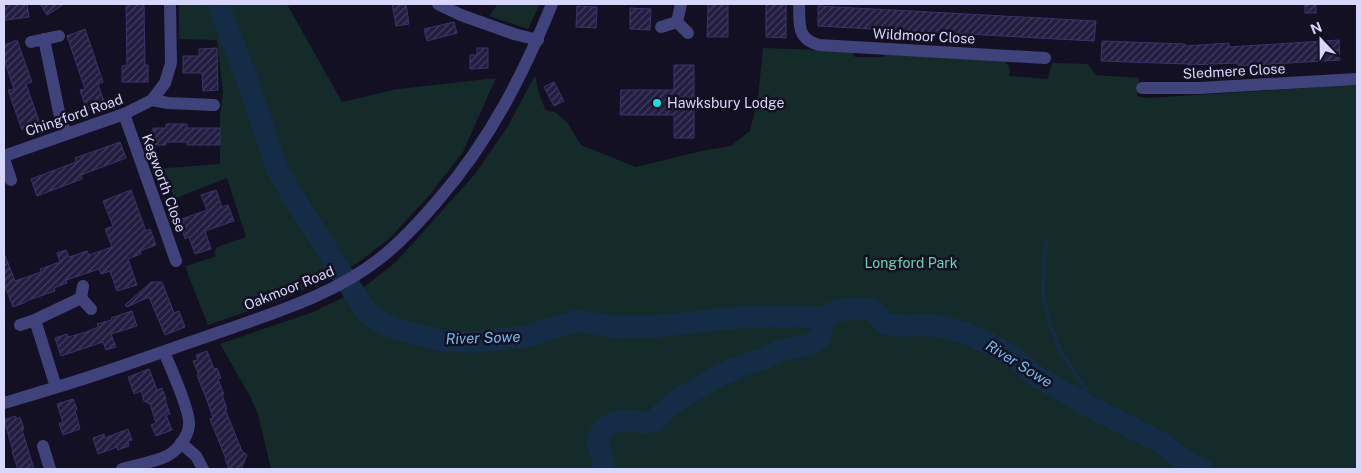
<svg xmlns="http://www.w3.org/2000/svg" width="1361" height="473" font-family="'Public Sans',sans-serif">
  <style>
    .green { fill: #142b29 }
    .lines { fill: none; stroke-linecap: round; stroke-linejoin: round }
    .stream { stroke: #152c47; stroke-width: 4 }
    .river { stroke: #152c47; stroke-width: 22 }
    .building { fill: url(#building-hatch); stroke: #3a336a }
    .minor { stroke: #40427c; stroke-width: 12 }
    .poi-dot { fill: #19dee4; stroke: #121022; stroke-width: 2 }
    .labels { text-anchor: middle; stroke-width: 5; stroke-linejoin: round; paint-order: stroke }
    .street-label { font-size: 14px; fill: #d7d6fb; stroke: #121022 }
    .poi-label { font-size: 14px; fill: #d7d6fb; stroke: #121022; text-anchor: start }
    .park-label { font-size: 14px; fill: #69d3b1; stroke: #121022 }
    .water-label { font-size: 15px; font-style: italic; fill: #6fbdef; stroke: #121022 }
  </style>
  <defs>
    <pattern id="building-hatch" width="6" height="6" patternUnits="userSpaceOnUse" patternTransform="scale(1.25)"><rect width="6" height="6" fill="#231e41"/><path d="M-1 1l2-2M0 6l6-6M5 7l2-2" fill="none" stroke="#423e5d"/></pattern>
  </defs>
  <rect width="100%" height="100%" fill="#121022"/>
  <g class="green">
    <path d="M179,4H287L342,102L398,89L496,78L463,152L428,197L390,238L359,262L331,278L281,300L208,325L189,277L186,266L217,256L214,253L217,247L246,237L227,178L174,199L171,188L160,190L153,169L220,164V115L223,93L217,40L179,39Z"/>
    <path d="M498,4H540L528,29L489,16Z"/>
    <path d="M763,48L852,51L855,57H883L886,53L1003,60C1009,65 1011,68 1009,76L1048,79L1052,63L1088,64L1096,75L1139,78L1137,96L1146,98L1357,85V469H271L258,414L250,396L220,344L313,312L363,288L396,262L475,174L508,126L535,75L538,90L545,109L548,111L555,112L567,122L581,145L636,167L706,150L731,146L750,131L758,98Z"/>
  </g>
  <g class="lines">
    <path class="stream" d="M1047,240L1044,257L1043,293L1050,325L1061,352L1086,390L1087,405"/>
    <g class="river">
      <path d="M218,4L248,82L277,169L291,193L365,310L373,318L394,328L437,340L472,342L524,337L576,321L623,328L630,326L649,327L742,317L792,316L826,318"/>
      <path d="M604,469L602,456L597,441L603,429L615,422L626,420L645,423L654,421L673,403L713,379L736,368L767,357L781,350L809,345L820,337C822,331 822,323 826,318C832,308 862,308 872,309L878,316L886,324L906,326L927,325L945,327L966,333L988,343L1010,355L1038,377L1087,405L1163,444L1182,459L1202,469"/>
    </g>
  </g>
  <g class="building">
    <path d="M4,4H27L29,17L5,20Z"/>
    <path d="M40,4H64L47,15Z"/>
    <path d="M126,4H144L145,65H148V82H122V66L127,65Z"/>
    <path d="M392,4H406L409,24L396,26Z"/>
    <path d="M708,4H728V37H707Z"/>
    <path d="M766,4H786V38L766,37Z"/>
    <rect x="1305" y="4" width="11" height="9"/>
    <path d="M577,6L597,7L596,28L576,27Z"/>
    <path d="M818,6L1096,21L1094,41L818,26Z"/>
    <path d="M630,8L651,9L650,30L630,29Z"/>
    <path d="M454,22L457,33L427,41L424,29Z"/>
    <path d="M85,29L103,82L98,84L105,104L87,111L80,90L85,89L67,36Z"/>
    <path d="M17,40L32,82L26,84L40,124L22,130L8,90L14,89L4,59V45Z"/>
    <path d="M1339,40L1340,60L1238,66V63L1188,65V64L1101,61L1102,41L1185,44V46L1229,43V47Z"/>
    <path d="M217,48L218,90L203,91L202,73H183V56H199V49Z"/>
    <path d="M477,48H488V68L470,69V55H477Z"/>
    <path d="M674,65H694V138H674V115H620L621,90H674Z"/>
    <path d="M554,82L564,101L554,106L544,87Z"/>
    <path d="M166,124H187V128H220V145H187V142H166V145H153V128H166Z"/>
    <path d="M120,142L126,158L81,175L82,179L37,196L31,179L76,162L75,158Z"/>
    <path d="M131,190L146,231L150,229L156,245L140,251L141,254L128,259L137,285L117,291L110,271L101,274L99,269L66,280L67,283L54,288L55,291L26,301V302L13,307L6,289L4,290V253L15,281L41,272L40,269L60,262L57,253L66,250L69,257L87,251L89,255L112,247L105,229L113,226L103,201Z"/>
    <path d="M216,190L222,207L228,205L234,221L205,231L211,249L195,254L189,237L185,239L179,220L207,210L201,195Z"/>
    <path d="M151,282H162L174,313L179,311L185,327L165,335L149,297L127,307L125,305Z"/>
    <path d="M132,311L137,326L111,334L116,347L106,350L103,342L61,356L55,338L67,334L68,337L86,332L98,327L97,324L112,320L111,318Z"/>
    <path d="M207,351L214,369L217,368L221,378L218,379L224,394L222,395L227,409H225L242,451L247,455L241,469H229L225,459H226L210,419L213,418L208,403L197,375H199L193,361L198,360L196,355Z"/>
    <path d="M149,369L157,390L162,388L166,399H165L170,414L166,415L172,430L156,436L151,425L156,423L150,404L144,401L141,391L134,394L128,377Z"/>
    <path d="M73,399L77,409L75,410L80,429L63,435L59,423L63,422L57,404Z"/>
    <path d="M15,416L17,419L20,417L24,429L22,430L34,469H18L12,452L13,451L4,420Z"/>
    <path d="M128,429L132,440L128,441L129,446L118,450L117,447L98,454L93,438L104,434L105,438Z"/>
  </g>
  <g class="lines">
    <g class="minor">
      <path d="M438,4L461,15L514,34L538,40"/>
      <path d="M799,4C800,24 796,39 819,45L1045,58"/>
      <path d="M677,22L681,4"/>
      <path d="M661,27L677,22L688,33"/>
      <path d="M44,39L60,117L66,134"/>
      <path d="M31,42L59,36"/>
      <path d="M1142,88H1199L1357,79"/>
      <path d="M152,100L168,103L214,105"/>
      <path d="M124,114L176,261"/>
      <path d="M4,156L124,114L152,100L165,83L171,63L170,4"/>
      <path d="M4,159L11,180"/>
      <path d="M83,286L81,298L91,309"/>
      <path d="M35,320L56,387"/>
      <path d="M20,325L35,320L81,298"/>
      <path d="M4,403C41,392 79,381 116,368C152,356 187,343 223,331C279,311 336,294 383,256C404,239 422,219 439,199C490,140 523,75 552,4"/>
      <path d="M181,443L196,456L203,469"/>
      <path d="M43,446L50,469"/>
      <path d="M122,469C137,465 154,462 167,456C178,450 188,437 189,425C191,413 170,366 164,352"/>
    </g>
  </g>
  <circle class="poi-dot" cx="657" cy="103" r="5"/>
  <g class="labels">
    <g class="street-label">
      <text transform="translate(924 36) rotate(3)" y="5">Wildmoor Close</text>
      <text transform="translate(1234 71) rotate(-3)" y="5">Sledmere Close</text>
      <text transform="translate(74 115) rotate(-19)" y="5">Chingford Road</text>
      <text transform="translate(164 183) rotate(70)" y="5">Kegworth Close</text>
      <text transform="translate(289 288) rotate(-22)" y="5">Oakmoor Road</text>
    </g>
    <g class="poi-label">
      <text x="667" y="108">Hawksbury Lodge</text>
    </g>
    <g class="park-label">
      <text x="911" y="268">Longford Park</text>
    </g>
    <g class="water-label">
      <text transform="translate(483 338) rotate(-2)" y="5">River Sowe</text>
      <text transform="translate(1019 364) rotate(32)" y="5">River Sowe</text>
    </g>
  </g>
  <rect width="1361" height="473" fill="none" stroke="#d7d6fb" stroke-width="10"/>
  <g transform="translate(1321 40) rotate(338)" stroke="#121022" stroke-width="4" paint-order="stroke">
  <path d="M0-4L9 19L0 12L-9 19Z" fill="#d7d6fb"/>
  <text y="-8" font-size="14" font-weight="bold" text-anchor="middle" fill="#d7d6fb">N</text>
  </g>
</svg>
